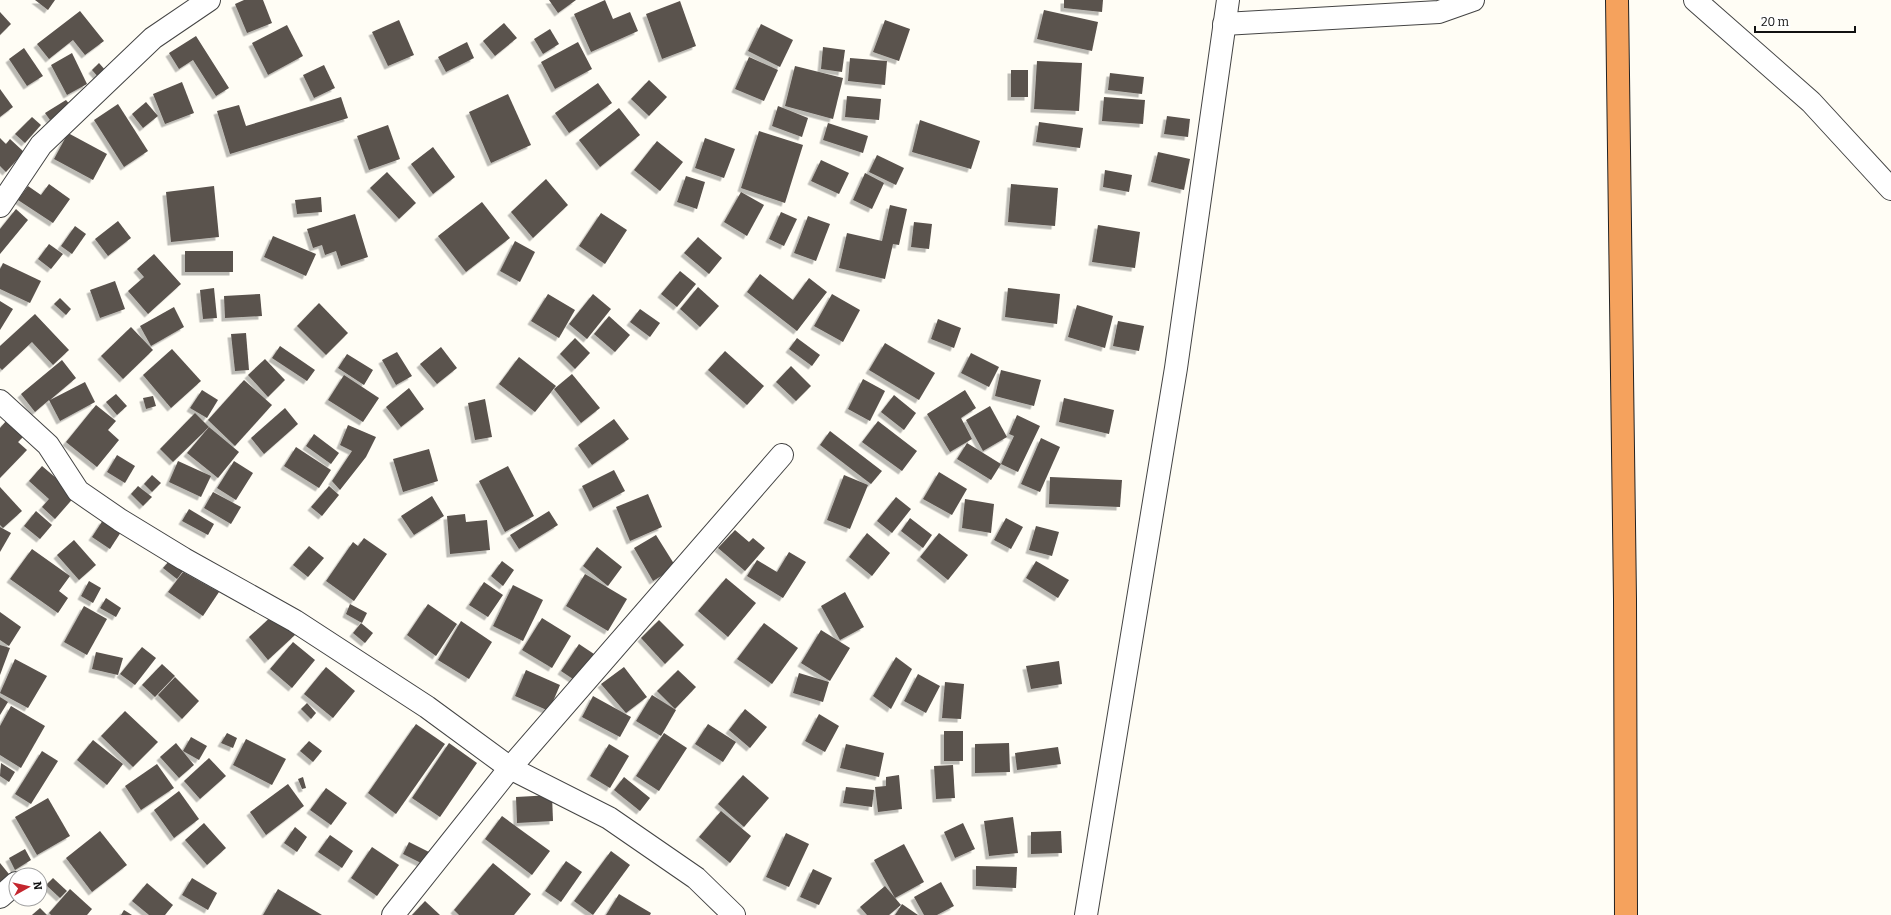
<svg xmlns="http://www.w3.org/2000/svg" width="1891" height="915" font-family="Bitter,serif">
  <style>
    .building { fill: #5a524d; filter: url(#shadow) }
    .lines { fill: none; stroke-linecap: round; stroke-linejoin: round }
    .minor-casing { stroke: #444; stroke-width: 24 }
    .highway-casing { stroke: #222; stroke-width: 24 }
    .minor { stroke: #fff; stroke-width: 22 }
    .highway { stroke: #f5a25d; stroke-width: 22 }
  </style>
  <defs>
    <filter id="shadow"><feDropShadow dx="-3.5" dy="3.5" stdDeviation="0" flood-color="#0004"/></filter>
  </defs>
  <rect width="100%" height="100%" fill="#fffdf5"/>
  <g class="building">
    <path d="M35,0H55L48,10Z"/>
    <path d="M244,0H263L272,23L247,33L235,4Z"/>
    <path d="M549,0H576L558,13Z"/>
    <path d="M605,0L613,19L630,12L638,31L591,52L574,14Z"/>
    <path d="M1064,0H1103L1102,12L1064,8Z"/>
    <path d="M680,1L696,46L662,59L646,14Z"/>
    <path d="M1044,10L1098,22L1092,51L1037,39Z"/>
    <path d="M80,11L104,41L85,55L73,40L49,59L37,44Z"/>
    <path d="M0,12L11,24L0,35Z"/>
    <path d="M399,20L414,55L388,66L372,32Z"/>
    <path d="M885,20L910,29L899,61L873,52Z"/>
    <path d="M504,23L517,38L495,56L483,41Z"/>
    <path d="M761,24L793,40L780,67L748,51Z"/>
    <path d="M287,25L303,56L268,75L252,43Z"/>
    <path d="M550,29L559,44L543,54L534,39Z"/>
    <path d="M196,36L229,88L216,96L193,60L179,69L169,53Z"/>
    <path d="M467,42L474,58L446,72L438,57Z"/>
    <path d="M578,42L592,69L555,89L541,62Z"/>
    <path d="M823,47L845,50L842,72L821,69Z"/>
    <path d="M24,48L43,76L27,86L9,59Z"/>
    <path d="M72,53L87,84L67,95L51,65Z"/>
    <path d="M749,57L778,70L764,101L735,89Z"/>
    <path d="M850,58L887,61L885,85L848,81Z"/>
    <path d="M1037,61L1082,63L1079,111L1034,109Z"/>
    <path d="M99,63L106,71L99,78L92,70Z"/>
    <path d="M324,65L335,88L314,98L303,75Z"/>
    <path d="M795,66L843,78L833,119L785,106Z"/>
    <rect x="1011" y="70" width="17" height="27"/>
    <path d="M1110,73L1144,77L1142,94L1108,90Z"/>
    <path d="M649,80L667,97L649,116L631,99Z"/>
    <path d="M182,82L194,113L165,124L153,94Z"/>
    <path d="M598,83L612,103L569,133L555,113Z"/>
    <path d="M0,89L13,107L0,117Z"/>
    <path d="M508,94L531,145L491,163L469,112Z"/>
    <path d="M847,96L881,99L879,120L845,117Z"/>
    <path d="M341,97L348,118L230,154L217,111L239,105L246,126Z"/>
    <path d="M1104,97L1145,100L1143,124L1102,121Z"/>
    <path d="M66,100L71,106L50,120L45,113Z"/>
    <path d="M146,102L158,116L143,128L132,114Z"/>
    <path d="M118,104L148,151L124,167L94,120Z"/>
    <path d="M778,106L808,118L802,137L772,126Z"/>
    <path d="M619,108L640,135L600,167L579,140Z"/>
    <path d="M1167,116L1190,119L1188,137L1164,134Z"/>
    <path d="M32,117L41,125L25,143L15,134Z"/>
    <path d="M920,120L980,141L971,169L912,152Z"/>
    <path d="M1039,122L1083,128L1080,148L1036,142Z"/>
    <path d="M828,123L868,136L863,153L823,140Z"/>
    <path d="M388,125L400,159L369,170L357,136Z"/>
    <path d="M759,131L803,145L785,203L741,188Z"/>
    <path d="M68,133L107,154L93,180L54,159Z"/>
    <path d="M0,138L6,144L10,139L24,152L6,172L0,166Z"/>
    <path d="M705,138L735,149L724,178L695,168Z"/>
    <path d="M657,141L683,162L660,191L634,170Z"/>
    <path d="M433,147L455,177L433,194L411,164Z"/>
    <path d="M1158,152L1190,159L1184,190L1151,182Z"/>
    <path d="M877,155L904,168L896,185L869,172Z"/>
    <path d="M821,160L849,173L839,194L811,181Z"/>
    <path d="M1105,170L1132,175L1129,192L1103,187Z"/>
    <path d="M387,172L416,203L399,219L370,188Z"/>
    <path d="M865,173L884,183L872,209L853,200Z"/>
    <path d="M686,176L705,182L697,209L677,202Z"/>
    <path d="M546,179L568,205L533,238L511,212Z"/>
    <path d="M49,184L70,199L53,223L18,200L28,186L41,195Z"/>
    <path d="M1011,184L1058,188L1055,226L1008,222Z"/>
    <path d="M214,186L219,237L171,242L166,192Z"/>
    <path d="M741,192L764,205L747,236L724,222Z"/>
    <path d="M321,197L322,212L297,214L295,200Z"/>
    <path d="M482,202L510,238L466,272L438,236Z"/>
    <path d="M890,205L907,209L899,245L893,244L885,279L839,268L847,233L882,241Z"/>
    <path d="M16,209L28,220L0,254V229Z"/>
    <path d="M781,212L797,219L784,246L769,239Z"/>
    <path d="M601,213L627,230L605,264L579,246Z"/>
    <path d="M355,214L368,257L341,266L336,251L325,255L322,245L313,248L307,229Z"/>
    <path d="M808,216L830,224L816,261L794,253Z"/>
    <path d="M118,221L131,238L108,256L95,239Z"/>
    <path d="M914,222L932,224L929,249L911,247Z"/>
    <path d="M1098,225L1140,232L1135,268L1092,262Z"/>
    <path d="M75,226L86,234L72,254L61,246Z"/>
    <path d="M273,236L316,254L306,276L264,257Z"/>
    <path d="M698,237L722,258L709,274L684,253Z"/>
    <path d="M515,241L535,252L520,282L500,271Z"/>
    <path d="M49,244L63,254L51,269L38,259Z"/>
    <rect x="185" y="251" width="48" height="21"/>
    <path d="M154,254L181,284L148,314L128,291L144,277L137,269Z"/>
    <path d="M3,263L41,281L30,303L0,289V269Z"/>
    <path d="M680,271L696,284L677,307L661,294Z"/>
    <path d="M760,274L793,300L809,278L827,292L797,331L747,292Z"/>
    <path d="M115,281L125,309L100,318L90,290Z"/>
    <path d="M698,287L719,306L700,327L680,309Z"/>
    <path d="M214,288L217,318L203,319L200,290Z"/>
    <path d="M1008,288L1060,294L1057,324L1005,317Z"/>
    <path d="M260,294L262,316L225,318L224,296Z"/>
    <path d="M548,294L575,310L559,338L531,321Z"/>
    <path d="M593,294L611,309L587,339L569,324Z"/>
    <path d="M832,294L860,310L843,342L814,326Z"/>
    <path d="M60,298L71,309L66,315L54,304Z"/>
    <path d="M0,301L13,309L0,330Z"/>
    <path d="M319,303L348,333L326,355L297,326Z"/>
    <path d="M1077,305L1113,316L1105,348L1068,337Z"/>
    <path d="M174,307L184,327L151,346L140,326Z"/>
    <path d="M640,309L660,323L650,337L630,322Z"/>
    <path d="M35,314L69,350L53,365L32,342L2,370L0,368V346Z"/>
    <path d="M609,316L630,335L615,352L594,334Z"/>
    <path d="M938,319L961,328L954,348L931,339Z"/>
    <path d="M1118,321L1144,326L1139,351L1113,346Z"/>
    <path d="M131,327L153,350L123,379L101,356Z"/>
    <path d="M246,333L249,370L235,371L231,334Z"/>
    <path d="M575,338L590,353L575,369L560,354Z"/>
    <path d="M797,338L820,355L812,366L789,349Z"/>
    <path d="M885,343L935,373L919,400L869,370Z"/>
    <path d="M280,346L315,370L307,381L272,358Z"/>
    <path d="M441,347L457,368L437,384L420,364Z"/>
    <path d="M172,349L201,381L171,408L143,375Z"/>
    <path d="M725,351L764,386L747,405L708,370Z"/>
    <path d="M397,352L412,376L396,385L382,360Z"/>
    <path d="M971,353L999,367L989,387L961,373Z"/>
    <path d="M347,354L373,370L364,385L338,368Z"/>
    <path d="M519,357L556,386L535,412L499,384Z"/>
    <path d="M265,359L285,380L268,397L248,375Z"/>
    <path d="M62,360L76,378L50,400L85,382L95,402L60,421L49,400L35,412L21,394Z"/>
    <path d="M791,366L811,386L796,401L776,382Z"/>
    <path d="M1001,370L1041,380L1034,406L995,396Z"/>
    <path d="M572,374L600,408L581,423L554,389Z"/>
    <path d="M344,375L379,398L363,422L328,400Z"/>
    <path d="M863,379L885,391L870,421L848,409Z"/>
    <path d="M244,380L272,405L235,446L208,420Z"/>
    <path d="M409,388L424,409L401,427L386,407Z"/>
    <path d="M202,390L218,400L207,418L190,408Z"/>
    <path d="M965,390L976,408L961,418L972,439L950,452L927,414Z"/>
    <path d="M116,394L127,406L117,415L106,402Z"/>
    <path d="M894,395L916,413L904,430L881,412Z"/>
    <path d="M153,396L156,406L146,409L143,398Z"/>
    <path d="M1064,398L1114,410L1109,434L1059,422Z"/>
    <path d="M485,399L492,437L475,440L468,403Z"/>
    <path d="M96,405L116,421L108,430L119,440L97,467L66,442Z"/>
    <path d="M990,406L1007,437L983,451L966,420Z"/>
    <path d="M285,408L298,424L264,454L251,438Z"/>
    <path d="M195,413L209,427L173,462L160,449Z"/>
    <path d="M1017,415L1040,426L1018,472L1001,464L1014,436L1009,434Z"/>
    <path d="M614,419L629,439L592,465L578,445Z"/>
    <path d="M6,421L23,437L18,442L27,450L0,478V428Z"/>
    <path d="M878,421L917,451L902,471L862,442Z"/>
    <path d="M348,425L376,437L366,457L340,490L332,481L352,451L340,445Z"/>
    <path d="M209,427L239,452L218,478L187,453Z"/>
    <path d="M830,431L882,471L871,484L820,445Z"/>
    <path d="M314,434L339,453L331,464L306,446Z"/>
    <path d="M1041,438L1060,447L1040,492L1021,484Z"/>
    <path d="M967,443L1001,464L991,480L957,459Z"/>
    <path d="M296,447L331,470L319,488L284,466Z"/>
    <path d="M429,449L438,481L403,492L393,459Z"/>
    <path d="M117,455L135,466L125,483L107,472Z"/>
    <path d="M178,461L211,476L201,497L169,482Z"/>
    <path d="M234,461L253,473L236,500L217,488Z"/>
    <path d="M42,466L76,495L55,519L42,507L49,499L29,481Z"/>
    <path d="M508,466L534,516L505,532L479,481Z"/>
    <path d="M614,470L625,491L593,508L582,486Z"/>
    <path d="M939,472L967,489L952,515L923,499Z"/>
    <path d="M152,475L161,483L152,492L144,484Z"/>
    <path d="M844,475L868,485L850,529L827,520Z"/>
    <path d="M1050,477L1122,480L1120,507L1049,504Z"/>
    <path d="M138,486L152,497L143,506L131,494Z"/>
    <path d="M329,486L339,495L322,516L311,507Z"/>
    <path d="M0,487L22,511L3,528L0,525Z"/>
    <path d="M213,492L241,507L231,524L204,508Z"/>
    <path d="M648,494L662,527L630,541L616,507Z"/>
    <path d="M432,496L444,516L414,535L401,516Z"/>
    <path d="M896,497L911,509L892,533L877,521Z"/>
    <path d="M965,499L994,504L991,533L962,528Z"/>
    <path d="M189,509L214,524L208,535L182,521Z"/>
    <path d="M36,511L52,525L40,539L24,526Z"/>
    <path d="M549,511L558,525L519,549L510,535Z"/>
    <path d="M465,514L466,522L487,520L490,550L450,554L447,516Z"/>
    <path d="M910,518L932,535L923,548L901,531Z"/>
    <path d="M1006,518L1023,527L1011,549L994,540Z"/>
    <path d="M103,520L121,532L110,549L92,537Z"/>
    <path d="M1036,526L1059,532L1052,556L1029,550Z"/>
    <path d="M0,527L11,533L0,552Z"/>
    <path d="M735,530L749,542L753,538L765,548L745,571L718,548Z"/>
    <path d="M867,533L890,553L872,576L849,557Z"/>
    <path d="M939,533L968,555L948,580L920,557Z"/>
    <path d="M656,535L676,567L653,581L634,548Z"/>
    <path d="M364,538L387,554L354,601L326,581L353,542L358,546Z"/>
    <path d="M74,540L96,565L79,580L57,555Z"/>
    <path d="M309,546L324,558L308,577L293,565Z"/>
    <path d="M597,547L622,567L608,586L583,566Z"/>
    <path d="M32,549L70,576L59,591L68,598L58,613L10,579Z"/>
    <path d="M789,552L806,562L783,598L747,576L757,560L777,572Z"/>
    <path d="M170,560L184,570L177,579L163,568Z"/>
    <path d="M502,561L514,570L503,586L491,576Z"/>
    <path d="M1036,561L1069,580L1058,598L1026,578Z"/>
    <path d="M183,572L219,592L203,616L168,592Z"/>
    <path d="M585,574L627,599L608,631L566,606Z"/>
    <path d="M726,578L756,603L728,637L698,611Z"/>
    <path d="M89,581L101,588L93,603L81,596Z"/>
    <path d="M484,582L503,595L488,617L469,605Z"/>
    <path d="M513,585L543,600L523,641L493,626Z"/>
    <path d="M845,592L864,627L840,640L821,606Z"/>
    <path d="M106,598L121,608L116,617L100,608Z"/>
    <path d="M350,604L367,613L362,623L346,614Z"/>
    <path d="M428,604L457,624L436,656L407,635Z"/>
    <path d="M84,606L107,619L87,655L64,642Z"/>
    <path d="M0,612L21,627L9,646L0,640Z"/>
    <path d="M275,613L295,635L268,660L249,637Z"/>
    <path d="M542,618L571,636L552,668L522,650Z"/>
    <path d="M659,620L684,645L665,664L641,638Z"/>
    <path d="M461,621L492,642L469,679L438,660Z"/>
    <path d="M361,623L373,633L365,643L353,633Z"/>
    <path d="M764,623L798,648L772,684L737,659Z"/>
    <path d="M821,630L850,648L830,681L801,663Z"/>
    <path d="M293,642L315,660L292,688L270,669Z"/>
    <path d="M579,644L597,656L579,683L561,671Z"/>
    <path d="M0,645L10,648L0,675Z"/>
    <path d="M142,647L156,658L135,685L120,674Z"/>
    <path d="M96,652L123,658L118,675L92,669Z"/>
    <path d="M896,657L912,669L891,709L873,696Z"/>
    <path d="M15,659L47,676L28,708L0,693Z"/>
    <path d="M1059,661L1062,684L1031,689L1026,666Z"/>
    <path d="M162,664L175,676L155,697L142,685Z"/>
    <path d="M326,667L355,691L333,718L304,694Z"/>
    <path d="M624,667L647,697L626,713L601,684Z"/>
    <path d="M526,670L560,685L549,711L515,696Z"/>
    <path d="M678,670L696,687L675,709L657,691Z"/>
    <path d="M799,673L829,682L823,702L793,693Z"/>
    <path d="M918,674L940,686L926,713L904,701Z"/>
    <path d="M175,677L199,701L182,719L158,695Z"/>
    <path d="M945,682L964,684L961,719L942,718Z"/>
    <path d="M652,695L676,710L661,736L636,721Z"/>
    <path d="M593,696L631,717L620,737L582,717Z"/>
    <path d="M0,697L8,702L0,715Z"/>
    <path d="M307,703L316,713L311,719L301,709Z"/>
    <path d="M11,706L45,726L21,768L0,755V726Z"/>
    <path d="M745,709L767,727L750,748L729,730Z"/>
    <path d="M125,711L158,742L133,767L101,736Z"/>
    <path d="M819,714L839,726L825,752L805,741Z"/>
    <path d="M416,724L445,744L396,814L368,793Z"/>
    <path d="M708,724L736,742L723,762L695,744Z"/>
    <rect x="944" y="731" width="19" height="30"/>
    <path d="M227,733L237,738L233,748L221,743Z"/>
    <path d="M664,733L687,748L659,791L636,776Z"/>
    <path d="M191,737L207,746L199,760L183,751Z"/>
    <path d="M246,739L286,759L272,785L233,765Z"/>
    <path d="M93,740L123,764L107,785L77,760Z"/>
    <path d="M309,741L322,751L313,762L300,751Z"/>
    <path d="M176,743L194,765L179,778L160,757Z"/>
    <path d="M449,743L477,763L440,817L412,798Z"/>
    <path d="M1009,743L1010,772L975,773V744Z"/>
    <path d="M609,744L629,756L610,788L590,776Z"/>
    <path d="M846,744L884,753L879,777L840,768Z"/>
    <path d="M1058,747L1061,764L1017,770L1015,753Z"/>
    <path d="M42,751L58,761L31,804L15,794Z"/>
    <path d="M209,758L226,776L200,799L184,781Z"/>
    <path d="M1,763L15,772L9,782L0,776Z"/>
    <path d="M157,764L174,788L141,810L125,786Z"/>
    <path d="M953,765L955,798L936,799L934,766Z"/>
    <path d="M743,775L769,798L744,827L718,804Z"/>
    <path d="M899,775L902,809L878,812L875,787L886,786V777Z"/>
    <path d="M303,777L306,788L302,789L298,779Z"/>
    <path d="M624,777L650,798L640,811L614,790Z"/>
    <path d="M288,784L304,806L266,835L250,812Z"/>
    <path d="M846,787L874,790L872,807L843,803Z"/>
    <path d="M326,788L347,803L331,825L310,810Z"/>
    <path d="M179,791L199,819L174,838L154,810Z"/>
    <path d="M552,795L553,821L517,823L516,797Z"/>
    <path d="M48,798L70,836L37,855L15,817Z"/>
    <path d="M721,811L751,836L730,863L699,837Z"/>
    <path d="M502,816L550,851L532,875L485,839Z"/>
    <path d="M1013,817L1018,853L989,856L984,821Z"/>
    <path d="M204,823L226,848L207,865L185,840Z"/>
    <path d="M963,823L975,849L955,858L944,832Z"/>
    <path d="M295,827L307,837L297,852L284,843Z"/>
    <path d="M100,831L127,865L92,892L66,858Z"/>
    <path d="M1061,831L1062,853L1031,854V832Z"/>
    <path d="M786,833L809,844L789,887L766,877Z"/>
    <path d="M330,835L353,851L342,868L318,852Z"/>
    <path d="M409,842L429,852L423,864L403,854Z"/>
    <path d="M904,844L924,882L895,898L874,860Z"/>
    <path d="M372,847L399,865L377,896L351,878Z"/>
    <path d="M25,849L31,860L15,870L9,858Z"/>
    <path d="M611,851L630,865L593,915L574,901Z"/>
    <path d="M566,861L582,872L561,902L545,891Z"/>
    <path d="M0,863L13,879L0,891Z"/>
    <path d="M493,863L531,894L514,915H459L454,910Z"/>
    <path d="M976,866L1017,867L1016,888L976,886Z"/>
    <path d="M813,869L832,878L819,905L800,897Z"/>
    <path d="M53,878L67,891L60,898L46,885Z"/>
    <path d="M192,878L217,893L208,910L182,895Z"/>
    <path d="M941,882L954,906L937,915H924L914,897Z"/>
    <path d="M147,883L173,905L165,915H149L132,901Z"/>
    <path d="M885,886L901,905L889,915H867L860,907Z"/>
    <path d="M70,889L92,909L87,915H51L49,913Z"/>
    <path d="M278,889L322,915H263Z"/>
    <path d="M619,894L651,913L650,915H606Z"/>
    <path d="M425,901L440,915H412Z"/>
    <path d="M902,904L918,915H895Z"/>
    <path d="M40,908L47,915H32Z"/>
    <path d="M124,910L132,915H121Z"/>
  </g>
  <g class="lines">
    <g class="minor-casing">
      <g id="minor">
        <path d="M1695,0L1811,102L1891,189"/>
        <path d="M1224,24L1439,12L1473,0"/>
        <path d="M0,206L41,145L153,38L209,0"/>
        <path d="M0,401L48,445L78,491L120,520L184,559L295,621L427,707L510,768L609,818L696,878L734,915"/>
        <path d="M0,897L16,883"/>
        <path d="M393,915L510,768L782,455"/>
        <path d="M1086,915L1176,368L1228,0"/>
      </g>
    </g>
    <g class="highway-casing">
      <path id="highway" d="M1617,0L1625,599L1626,915"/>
    </g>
    <use href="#minor" class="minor"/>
    <use href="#highway" class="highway"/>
  </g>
  <g transform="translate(28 887) rotate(82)"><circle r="19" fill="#ffffff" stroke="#a0a0a0"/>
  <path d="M0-3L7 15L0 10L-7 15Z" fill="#c4262e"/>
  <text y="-6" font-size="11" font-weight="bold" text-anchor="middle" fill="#111111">N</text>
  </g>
  <path d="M1755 26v6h100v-6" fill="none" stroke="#111111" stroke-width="2"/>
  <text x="1761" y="26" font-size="12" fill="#111111" stroke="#ffffff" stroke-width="3" paint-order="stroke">20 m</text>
</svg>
